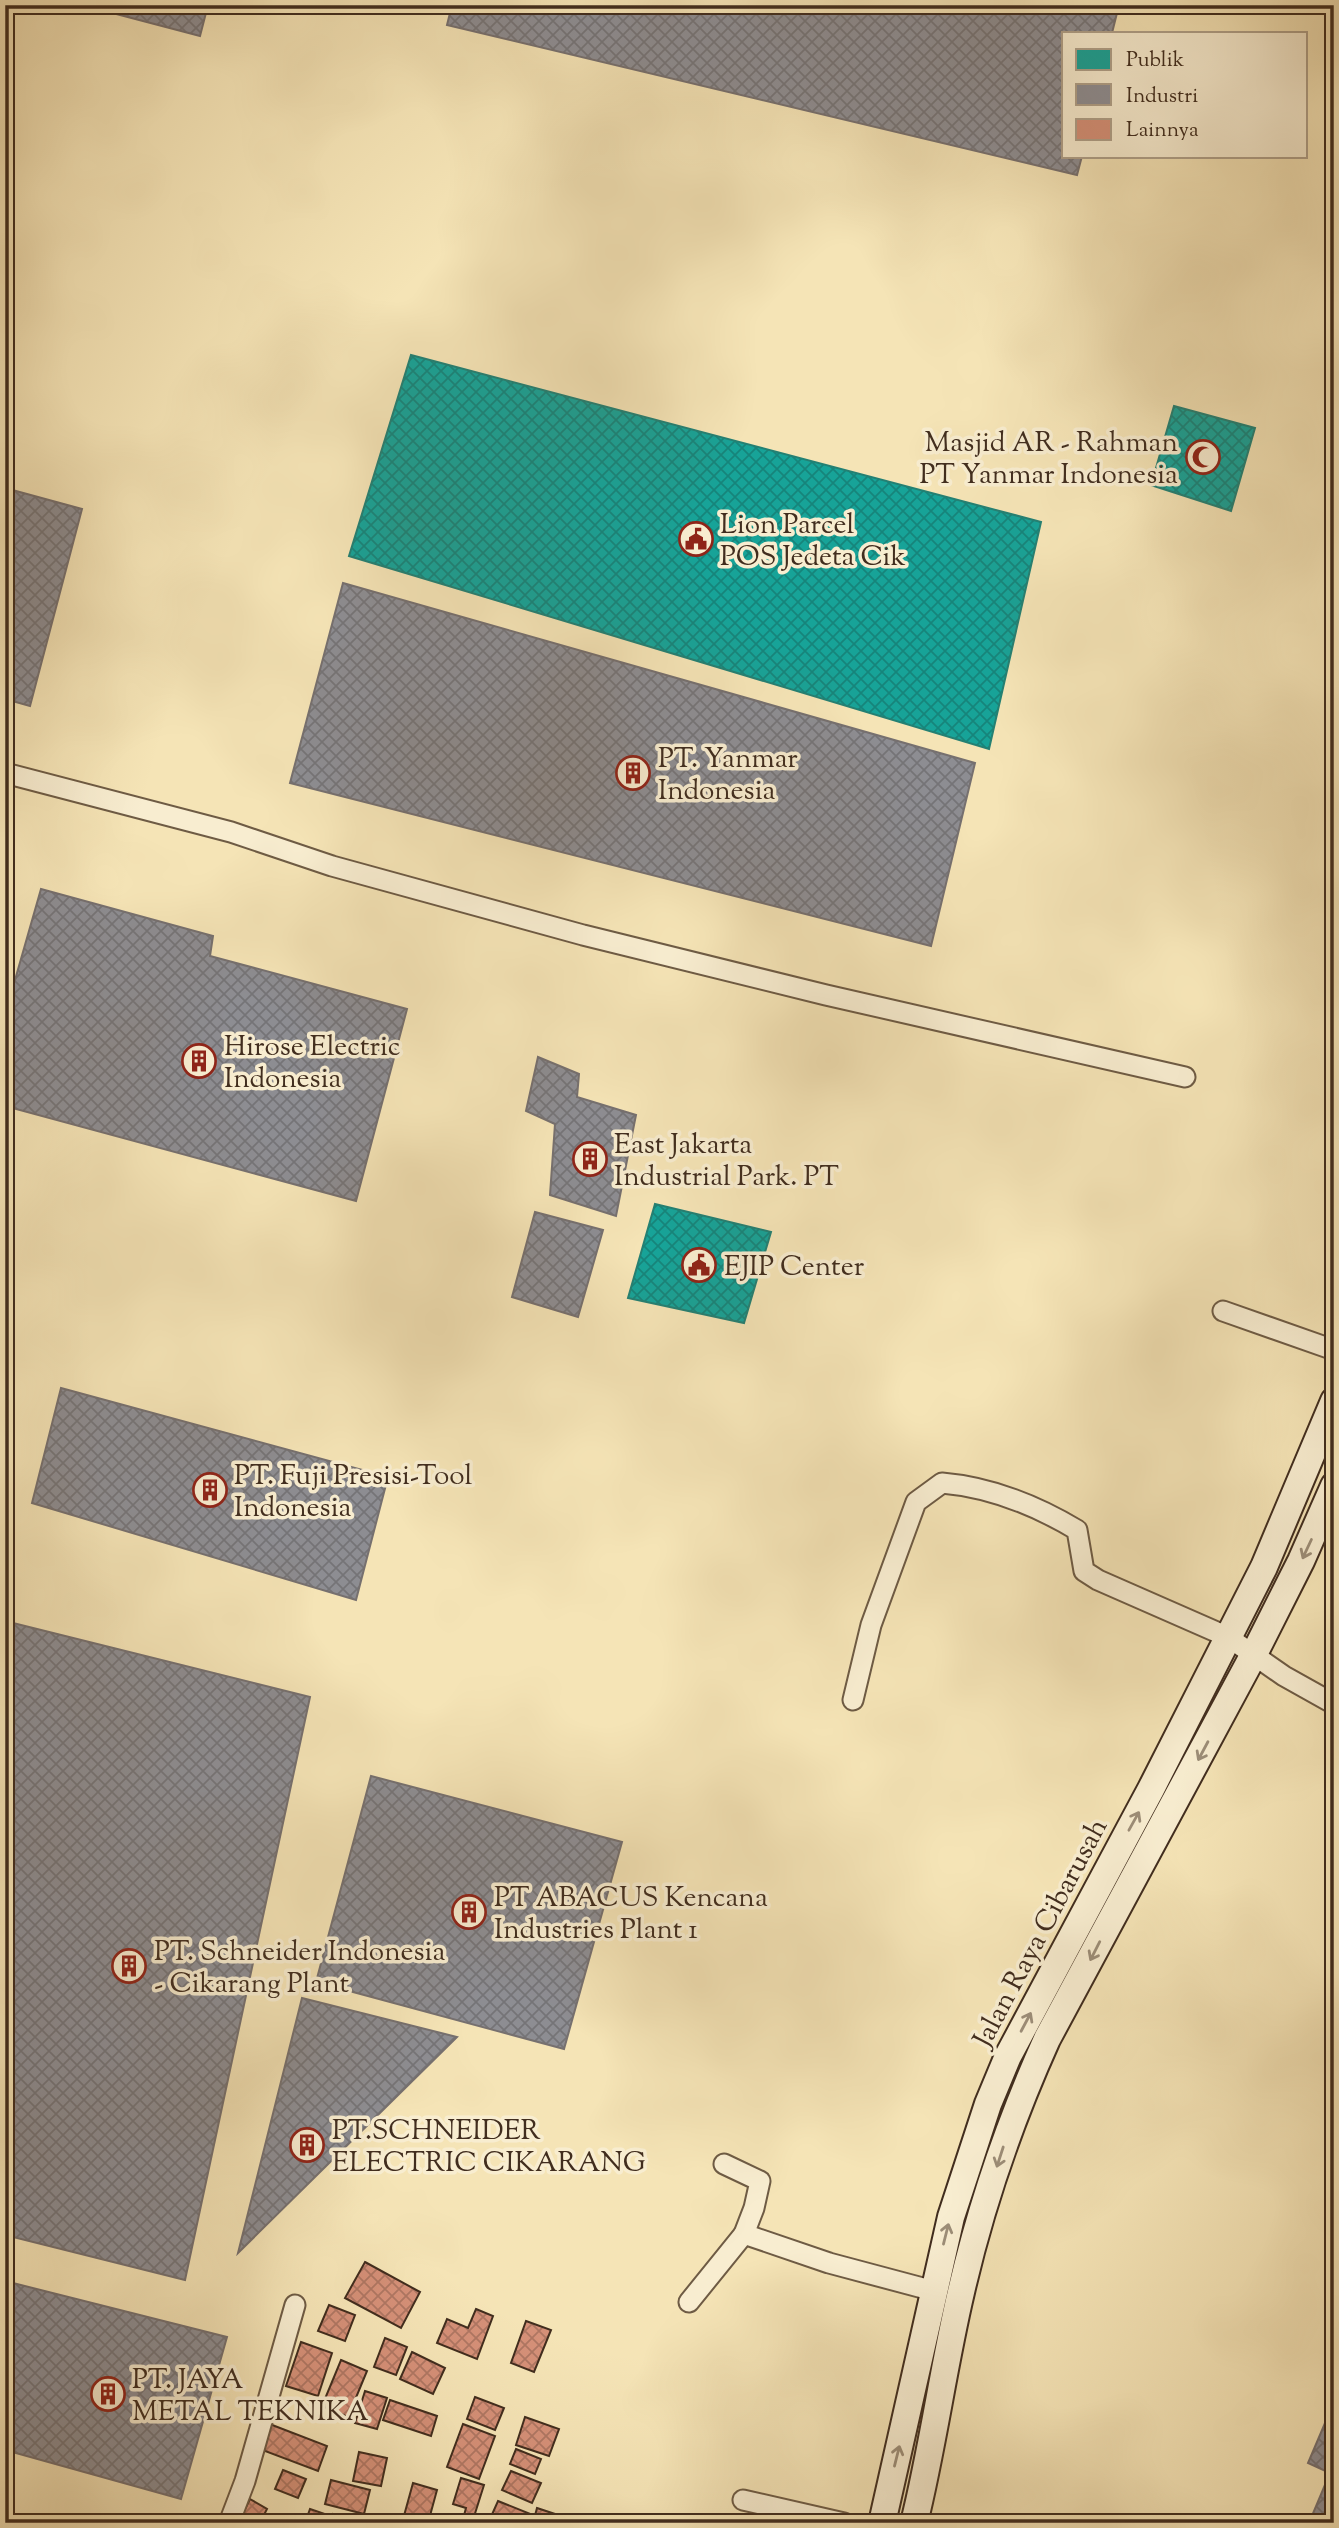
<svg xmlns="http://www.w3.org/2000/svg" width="1339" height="2528" font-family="'Sorts Mill Goudy',serif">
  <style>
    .public { fill: url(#public-cross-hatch); stroke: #248073; stroke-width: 2 }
    .industry { fill: url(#industry-cross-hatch); stroke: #76706f; stroke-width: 2 }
    .building { fill: url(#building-cross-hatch); stroke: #412d1e; stroke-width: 2 }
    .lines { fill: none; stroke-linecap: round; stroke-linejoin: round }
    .street-casing { stroke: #6e5b44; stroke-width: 23 }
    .secondary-casing { stroke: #412d1e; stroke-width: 30 }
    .street { stroke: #f8edd0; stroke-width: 19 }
    .secondary { stroke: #f8edd0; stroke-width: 26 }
    .oneway { stroke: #9c8d77 }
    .labels { text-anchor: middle; stroke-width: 7; stroke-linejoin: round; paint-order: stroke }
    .poi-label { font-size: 28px; fill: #412d1e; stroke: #f8edd0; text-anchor: start }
    .street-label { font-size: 28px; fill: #412d1e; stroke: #f8edd0 }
  </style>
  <defs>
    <pattern id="public-cross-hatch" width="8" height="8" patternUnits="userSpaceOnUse" patternTransform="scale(1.75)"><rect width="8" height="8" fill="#17a398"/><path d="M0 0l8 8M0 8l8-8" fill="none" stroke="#16857b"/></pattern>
    <pattern id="industry-cross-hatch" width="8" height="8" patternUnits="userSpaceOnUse" patternTransform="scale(1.75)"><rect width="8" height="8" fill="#8d8d92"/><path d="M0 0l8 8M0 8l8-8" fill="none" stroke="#757477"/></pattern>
    <pattern id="building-cross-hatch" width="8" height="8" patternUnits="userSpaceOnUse" patternTransform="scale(1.75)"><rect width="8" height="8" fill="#d59078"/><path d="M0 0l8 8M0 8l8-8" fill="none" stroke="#ae7662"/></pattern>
  </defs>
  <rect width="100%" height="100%" fill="#f5e4b6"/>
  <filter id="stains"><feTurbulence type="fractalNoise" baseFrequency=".00286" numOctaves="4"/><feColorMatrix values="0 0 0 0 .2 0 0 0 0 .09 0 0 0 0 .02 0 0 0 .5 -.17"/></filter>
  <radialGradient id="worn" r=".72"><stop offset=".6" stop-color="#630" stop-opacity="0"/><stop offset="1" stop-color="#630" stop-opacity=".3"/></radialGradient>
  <g class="public">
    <path d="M411,355L1041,522L989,749L349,556Z"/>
    <path d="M1174,406L1255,428L1231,511L1151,485Z"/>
    <path d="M655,1204L771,1232L744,1323L628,1298Z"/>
  </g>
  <g class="industry">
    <path d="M82,5H208L200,36Z"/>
    <path d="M452,5H1119L1112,33H1064V156H1082L1077,175L447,25Z"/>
    <path d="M5,488L82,509L30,706L5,699Z"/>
    <path d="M343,583L975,763L931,946L290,783Z"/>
    <path d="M41,889L213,936L210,956L407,1009L356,1201L5,1106V1015Z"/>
    <path d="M538,1057L579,1074L577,1097L636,1115L616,1216L550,1195L555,1124L526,1111Z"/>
    <path d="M535,1212L603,1230L578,1317L512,1297Z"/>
    <path d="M61,1388L388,1477L356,1600L32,1503Z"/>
    <path d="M5,1621L310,1697L185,2280L5,2235Z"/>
    <path d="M371,1776L622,1842L564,2049L316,1982Z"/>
    <path d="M302,1998L457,2037L238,2253Z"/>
    <path d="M5,2281L227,2337L181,2499L5,2450Z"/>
    <path d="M1334,2402V2523H1309L1330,2473L1308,2463Z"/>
  </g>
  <g class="building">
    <path d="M365,2262L420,2292L401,2328L345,2298Z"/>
    <path d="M329,2305L355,2315L345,2341L318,2331Z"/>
    <path d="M476,2309L493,2316L477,2359L437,2343L447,2319L468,2328Z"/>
    <path d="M526,2321L551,2330L534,2372L511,2363Z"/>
    <path d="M385,2338L407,2347L396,2375L374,2367Z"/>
    <path d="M301,2342L332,2353L318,2396L286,2386Z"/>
    <path d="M412,2352L445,2368L433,2394L400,2379Z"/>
    <path d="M341,2360L367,2371L348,2417L322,2406Z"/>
    <path d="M365,2391L387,2398L377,2429L355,2423Z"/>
    <path d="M475,2397L504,2408L495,2430L467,2419Z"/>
    <path d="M390,2400L437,2416L431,2436L383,2420Z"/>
    <path d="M525,2417L559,2429L549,2456L516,2445Z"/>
    <path d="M267,2423L327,2446L318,2471L257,2448Z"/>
    <path d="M463,2424L495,2436L479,2479L447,2467Z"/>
    <path d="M516,2449L541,2459L535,2474L510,2464Z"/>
    <path d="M359,2452L387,2458L381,2486L353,2481Z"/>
    <path d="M283,2470L306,2479L298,2498L275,2489Z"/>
    <path d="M511,2471L541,2483L532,2503L502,2490Z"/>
    <path d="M461,2478L484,2485L472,2523H462L466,2508L453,2504Z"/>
    <path d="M331,2480L370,2490L364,2514L325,2504Z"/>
    <path d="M413,2483L437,2490L428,2523H402Z"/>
    <path d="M250,2499L267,2509L260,2523L239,2521Z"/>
    <path d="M498,2501L533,2515L530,2523H501L490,2519Z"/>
    <path d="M537,2508L564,2517L562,2523H533Z"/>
    <path d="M310,2509L328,2515L325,2523H305Z"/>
    <path d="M333,2514L359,2523H330Z"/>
  </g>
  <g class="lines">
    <g class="street-casing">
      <g id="street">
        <path d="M5,773L231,832L332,866L583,935L826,995L1185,1077"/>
        <path d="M1223,1311L1334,1350"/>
        <path d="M853,1700L871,1625L916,1502L942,1483C989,1487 1037,1506 1077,1530L1084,1571L1098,1580L1228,1637L1284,1676L1334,1704"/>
        <path d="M724,2164L760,2181L754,2208L744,2234L829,2263L934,2291"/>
        <path d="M689,2302L744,2234"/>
        <path d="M743,2500L844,2523"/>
        <path d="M229,2523L245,2481L295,2305"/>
      </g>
    </g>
    <g class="secondary-casing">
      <g id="secondary">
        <path d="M882,2523L951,2217L988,2104L1008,2056L1151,1789L1264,1567L1334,1401"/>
        <path d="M914,2523C933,2447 943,2368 961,2292C981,2205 1010,2121 1047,2039L1253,1656L1301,1561L1334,1486"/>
      </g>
    </g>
    <use href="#street" class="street"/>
    <use href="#secondary" class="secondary"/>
  </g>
  <defs><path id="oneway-shaft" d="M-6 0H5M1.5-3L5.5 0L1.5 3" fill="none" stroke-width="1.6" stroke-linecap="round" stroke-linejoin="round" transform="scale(1.75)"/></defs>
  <g class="oneway">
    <use href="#oneway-shaft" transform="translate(1307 1549) rotate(115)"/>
    <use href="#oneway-shaft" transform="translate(1203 1751) rotate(118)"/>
    <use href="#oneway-shaft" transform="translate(1134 1821) rotate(-61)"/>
    <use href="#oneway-shaft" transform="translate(1095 1951) rotate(117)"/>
    <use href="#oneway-shaft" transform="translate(1026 2022) rotate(-62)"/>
    <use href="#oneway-shaft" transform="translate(1000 2157) rotate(108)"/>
    <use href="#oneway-shaft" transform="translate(946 2234) rotate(-76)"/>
    <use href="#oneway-shaft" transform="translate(897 2456) rotate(-76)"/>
  </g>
  <defs>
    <g id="mosque-ring" transform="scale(1.75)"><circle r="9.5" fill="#f8edd0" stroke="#8f2418" stroke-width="1.5"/><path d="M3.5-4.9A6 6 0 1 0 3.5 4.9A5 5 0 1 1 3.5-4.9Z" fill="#8f2418"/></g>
    <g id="civic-ring" transform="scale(1.75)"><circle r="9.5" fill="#f8edd0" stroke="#8f2418" stroke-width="1.5"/><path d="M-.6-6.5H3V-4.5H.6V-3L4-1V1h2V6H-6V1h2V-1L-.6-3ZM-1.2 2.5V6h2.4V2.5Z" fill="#8f2418"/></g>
    <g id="building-ring" transform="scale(1.75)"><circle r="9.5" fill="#f8edd0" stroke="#8f2418" stroke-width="1.5"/><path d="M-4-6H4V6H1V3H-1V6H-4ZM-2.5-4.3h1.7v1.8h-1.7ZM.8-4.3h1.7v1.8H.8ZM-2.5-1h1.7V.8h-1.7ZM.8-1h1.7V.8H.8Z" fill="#8f2418"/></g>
  </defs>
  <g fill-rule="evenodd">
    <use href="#mosque-ring" x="1203" y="457"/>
    <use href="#civic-ring" x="696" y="539"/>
    <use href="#building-ring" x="633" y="773"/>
    <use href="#building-ring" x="199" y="1061"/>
    <use href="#building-ring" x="590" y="1159"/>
    <use href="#civic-ring" x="699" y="1265"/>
    <use href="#building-ring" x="210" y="1490"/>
    <use href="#building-ring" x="469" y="1912"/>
    <use href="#building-ring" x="129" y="1966"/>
    <use href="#building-ring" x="307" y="2145"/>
    <use href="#building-ring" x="108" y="2394"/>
  </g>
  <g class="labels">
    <g class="poi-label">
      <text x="1178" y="451" text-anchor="end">Masjid AR - Rahman<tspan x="1178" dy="32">PT Yanmar Indonesia</tspan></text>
      <text x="720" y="533">Lion Parcel<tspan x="720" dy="32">POS Jedeta Cik</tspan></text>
      <text x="658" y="767">PT. Yanmar<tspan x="658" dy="32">Indonesia</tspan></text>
      <text x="224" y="1055">Hirose Electric<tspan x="224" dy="32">Indonesia</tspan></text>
      <text x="614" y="1153">East Jakarta<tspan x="614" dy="32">Industrial Park. PT</tspan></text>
      <text x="724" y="1275">EJIP Center</text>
      <text x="234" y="1484">PT. Fuji Presisi-Tool<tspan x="234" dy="32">Indonesia</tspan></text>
      <text x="494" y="1906">PT ABACUS Kencana<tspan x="494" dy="32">Industries Plant 1</tspan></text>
      <text x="154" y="1960">PT. Schneider Indonesia<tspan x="154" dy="32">- Cikarang Plant</tspan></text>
      <text x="332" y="2139">PT.SCHNEIDER<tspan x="332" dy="32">ELECTRIC CIKARANG</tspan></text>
      <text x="132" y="2388">PT. JAYA<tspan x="132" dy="32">METAL TEKNIKA</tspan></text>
    </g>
    <g class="street-label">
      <text transform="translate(1039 1932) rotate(-62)" y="10">Jalan Raya Cibarusah</text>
    </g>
  </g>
  <rect width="1339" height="2528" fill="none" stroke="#f5e4b6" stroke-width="28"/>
  <rect x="7" y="7" width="1325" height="2514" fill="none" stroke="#412d1e" stroke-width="3.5"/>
  <rect x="14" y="14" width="1311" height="2500" fill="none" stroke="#412d1e" stroke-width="2"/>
  <rect x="1062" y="32" width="245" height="126" fill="#f8edd0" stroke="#afa089" stroke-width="2"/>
  <rect x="1076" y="49" width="35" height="21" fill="#17a398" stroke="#afa089" stroke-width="2"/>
  <text x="1126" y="66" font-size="21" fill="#412d1e">Publik</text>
  <rect x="1076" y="84" width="35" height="21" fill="#8d8d92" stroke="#afa089" stroke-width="2"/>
  <text x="1126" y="102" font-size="21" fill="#412d1e">Industri</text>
  <rect x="1076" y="119" width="35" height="21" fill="#d59078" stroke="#afa089" stroke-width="2"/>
  <text x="1126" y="136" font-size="21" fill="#412d1e">Lainnya</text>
  <rect width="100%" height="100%" filter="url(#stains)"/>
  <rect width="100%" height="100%" fill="url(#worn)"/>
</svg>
